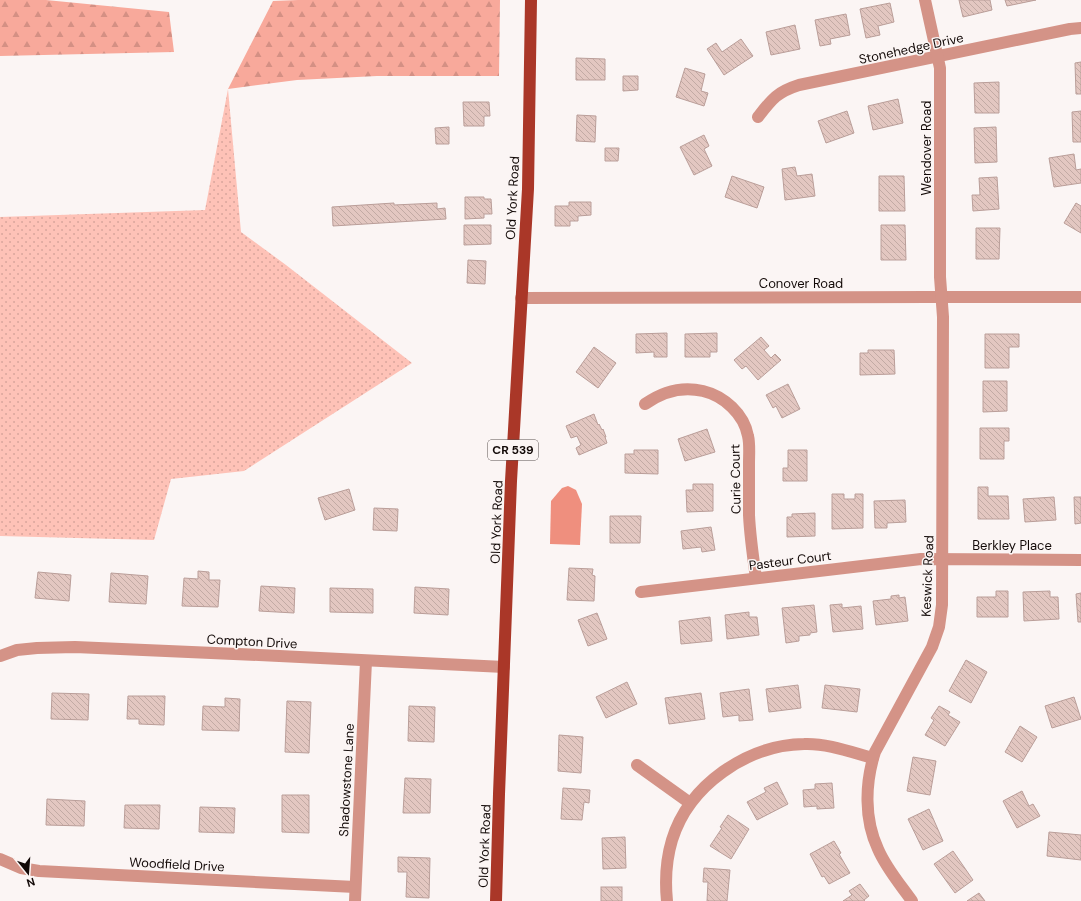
<svg xmlns="http://www.w3.org/2000/svg" width="1081" height="901" font-family="'DM Sans',sans-serif">
  <style>
    .grass { fill: url(#grass-dots) }
    .forest { fill: url(#forest-firs) }
    .water { fill: #ef8f7e }
    .building { fill: url(#building-back-hatch); stroke: #ba9e99 }
    .lines { fill: none; stroke-linecap: round; stroke-linejoin: round }
    .minor { stroke: #d49387; stroke-width: 12 }
    .major { stroke: #aa3728; stroke-width: 12 }
    .labels { text-anchor: middle; stroke-width: 3; stroke-linejoin: round; paint-order: stroke }
    .shield { fill: #fbf5f4; stroke: #58504e; stroke-width: 1 }
    .shield-label { font-size: 12px; font-weight: bold; fill: #120907 }
    .street-label { font-size: 13px; fill: #120907; stroke: #fbf5f4 }
  </style>
  <defs>
    <pattern id="grass-dots" width="8" height="8" patternUnits="userSpaceOnUse"><rect width="8" height="8" fill="#fec2b7"/><path d="M2 2h.1M6 6h.1" fill="none" stroke="#d9a59c" stroke-width="1.8" stroke-linecap="round"/></pattern>
    <pattern id="forest-firs" width="22" height="20" patternUnits="userSpaceOnUse"><rect width="22" height="20" fill="#f8a99b"/><path d="M5 1l3.5 6h-7zM16 11l3.5 6h-7z" fill="#d49084"/></pattern>
    <pattern id="building-back-hatch" width="6" height="6" patternUnits="userSpaceOnUse"><rect width="6" height="6" fill="#e3c7c1"/><path d="M-1 5l2 2M0 0l6 6M5-1l2 2" fill="none" stroke="#c2aaa4"/></pattern>
  </defs>
  <rect width="100%" height="100%" fill="#fbf5f4"/>
  <path class="grass" d="M228,89L241,232L286,265L412,363L244,471L171,479L154,540L0,536V217L205,210Z"/>
  <g class="forest">
    <path d="M0,0H46L169,12L174,52L0,56Z"/>
    <path d="M298,0H500L499,76H377L297,80L228,89L273,1Z"/>
  </g>
  <path class="water" d="M568,486L576,490L582,504L580,545L550,544L551,501L562,488Z"/>
  <g class="building">
    <path d="M959,0H990L992,10L963,17Z"/>
    <path d="M1005,0H1036L1007,6Z"/>
    <path d="M890,3L894,22L878,26L880,35L866,38L860,9Z"/>
    <path d="M846,14L850,35L830,39L831,44L820,46L815,20Z"/>
    <path d="M795,25L800,49L771,55L766,32Z"/>
    <path d="M741,39L753,56L724,75L707,49L716,43L722,52Z"/>
    <path d="M576,58L605,59V80H576Z"/>
    <path d="M1081,62V94H1076L1075,63Z"/>
    <path d="M685,68L705,74L701,91L708,93L704,106L676,97Z"/>
    <path d="M623,76H638V90L623,91Z"/>
    <path d="M999,82V113H975L974,83Z"/>
    <path d="M898,99L903,123L873,130L868,106Z"/>
    <path d="M463,102H489L490,116H484V126H464Z"/>
    <path d="M847,111L854,133L826,143L818,121Z"/>
    <path d="M1081,111V142H1073L1072,112Z"/>
    <path d="M577,115L596,116L595,142L576,141Z"/>
    <path d="M449,127V144H436L435,128Z"/>
    <path d="M996,127L997,162L975,163L974,128Z"/>
    <path d="M704,135L709,146L704,149L712,166L694,175L680,147Z"/>
    <path d="M605,148H619L618,161H605Z"/>
    <path d="M1074,154L1076,170L1081,169V183L1054,187L1049,158Z"/>
    <path d="M795,167L797,176L812,174L815,196L785,200L782,169Z"/>
    <path d="M732,176L764,187L757,208L725,197Z"/>
    <path d="M879,176H904L905,211H879Z"/>
    <path d="M997,177L999,209L973,211L972,195H980L979,178Z"/>
    <path d="M465,197H484V199H491L492,214H484V218L465,219Z"/>
    <path d="M569,202H591V215L578,216V221H570V226H555V206H569Z"/>
    <path d="M394,203V205L437,203V209L445,208L446,219L333,226L332,207Z"/>
    <path d="M1076,203L1081,206V233L1064,223Z"/>
    <path d="M464,225H491V244L464,245Z"/>
    <path d="M881,225H905L906,260H881Z"/>
    <path d="M976,228H1000L999,259H976Z"/>
    <path d="M468,260L486,261L485,284L467,283Z"/>
    <path d="M667,333V357H654V352L636,353V334Z"/>
    <path d="M717,333V352H710V357H685V334Z"/>
    <path d="M985,334H1019V347H1009V368H985Z"/>
    <path d="M761,337L769,346L764,350L771,358L775,354L781,360L758,380L746,366L742,369L734,360Z"/>
    <path d="M594,347L616,363L598,388L576,372Z"/>
    <path d="M868,350H894L895,374L860,375V353H868Z"/>
    <path d="M983,381H1007V411L983,412Z"/>
    <path d="M788,384L800,409L782,418L776,406L773,408L766,395Z"/>
    <path d="M594,414L598,425L599,424L602,430L603,429L606,437H605L607,443L579,455L576,448L581,445L577,436L571,438L566,426Z"/>
    <path d="M980,428H1009V441H1004V459H980Z"/>
    <path d="M707,429L715,452L685,461L678,439Z"/>
    <path d="M634,450H658V474L625,473V454H634Z"/>
    <path d="M788,450H807V481H783V468H788Z"/>
    <path d="M693,484H713V511L687,512L686,490H693Z"/>
    <path d="M978,487H988V496H1008L1009,519H978Z"/>
    <path d="M349,489L355,510L325,520L318,498Z"/>
    <path d="M832,494H844V499H855V494H863V528L832,529Z"/>
    <path d="M1054,497L1056,520L1025,522L1023,499Z"/>
    <path d="M1074,497H1081V523L1075,524Z"/>
    <path d="M905,500L906,522L887,523V528H875L874,501Z"/>
    <path d="M374,508L398,509L397,531L373,530Z"/>
    <path d="M815,513V536L787,537V517H792V514Z"/>
    <path d="M610,516H641L640,543H610Z"/>
    <path d="M711,527L715,550L702,552L701,547L683,549L681,531Z"/>
    <path d="M569,568L593,569L592,575L595,576L594,601L567,600Z"/>
    <path d="M198,571L209,572V580H220L218,607L182,606L184,578L198,579Z"/>
    <path d="M38,572L71,575L69,601L35,598Z"/>
    <path d="M111,573L148,576L146,604L109,602Z"/>
    <path d="M261,586L295,588L294,613L259,611Z"/>
    <path d="M415,587L449,589L448,615L414,613Z"/>
    <path d="M330,588L373,589V613L330,612Z"/>
    <path d="M996,591H1008V617H977V597H996Z"/>
    <path d="M1050,591V597H1058L1059,619L1024,621L1023,592Z"/>
    <path d="M1081,593V622H1078L1076,594Z"/>
    <path d="M899,595V598L905,597L908,621L876,625L873,601L891,599V596Z"/>
    <path d="M842,604V608L861,606L863,629L833,632L830,605Z"/>
    <path d="M814,605L817,632L810,633V635L799,636V641L786,643L782,608Z"/>
    <path d="M749,612V617H757L759,635L727,639L725,615Z"/>
    <path d="M597,613L607,639L588,646L578,620Z"/>
    <path d="M710,617L712,641L681,644L679,621Z"/>
    <path d="M966,660L987,672L971,703L949,691Z"/>
    <path d="M627,682L637,704L606,718L596,697Z"/>
    <path d="M798,685L801,708L769,712L766,689Z"/>
    <path d="M825,685L860,689L857,712L822,708Z"/>
    <path d="M749,689L753,720L739,721V715L723,717L720,693Z"/>
    <path d="M52,693L89,694L88,720L51,719Z"/>
    <path d="M701,693L705,719L669,724L665,698Z"/>
    <path d="M128,696H165L164,725L139,724V719H127Z"/>
    <path d="M1074,697L1081,719L1052,728L1045,706Z"/>
    <path d="M225,698L240,699L239,731L202,730L203,706L225,707Z"/>
    <path d="M287,701L311,702L309,753L285,752Z"/>
    <path d="M409,706L435,707L434,742L408,741Z"/>
    <path d="M939,706L950,712L948,715L960,722L945,746L925,735L934,720L931,718Z"/>
    <path d="M1020,726L1037,737L1022,762L1005,752Z"/>
    <path d="M559,735L583,737L581,773L558,771Z"/>
    <path d="M913,757L936,761L930,795L907,791Z"/>
    <path d="M405,778L431,779L430,813H403Z"/>
    <path d="M777,782L788,804L757,820L747,802L766,792L764,788Z"/>
    <path d="M832,783L834,808L817,809V806L804,807L803,790L815,789V784Z"/>
    <path d="M563,788L590,790L589,803L584,802L582,820L561,819Z"/>
    <path d="M1022,791L1029,806L1033,804L1040,816L1017,828L1003,801Z"/>
    <path d="M282,795H309V833L282,832Z"/>
    <path d="M47,799L85,801L84,826L46,825Z"/>
    <path d="M125,805H160L159,829L124,828Z"/>
    <path d="M200,807L235,808L234,833L199,832Z"/>
    <path d="M929,809L943,841L923,850L908,819Z"/>
    <path d="M728,815L749,829L731,859L710,846L722,828L720,827Z"/>
    <path d="M1049,832L1081,835V860L1047,856Z"/>
    <path d="M625,837L626,868L603,869L602,838Z"/>
    <path d="M834,841L841,853L839,854L850,873L829,884L824,876L822,877L810,854Z"/>
    <path d="M953,851L973,880L955,893L934,864Z"/>
    <path d="M398,857L430,858L429,898L406,897L407,872H398Z"/>
    <path d="M704,868L730,870L727,901H707L708,882H703Z"/>
    <path d="M860,884L869,896L864,900L865,901H843L852,895L849,891Z"/>
    <rect x="601" y="887" width="21" height="14"/>
    <path d="M979,893L985,901H967Z"/>
  </g>
  <g class="lines">
    <g class="minor">
      <path d="M758,117C772,99 777,92 799,85L1070,29L1081,28"/>
      <path d="M521,298L928,297H1081"/>
      <path d="M645,404C662,392 682,386 703,391C724,396 744,414 748,436C750,444 749,454 749,463C749,480 749,497 749,515C750,536 753,557 756,578"/>
      <path d="M641,592L921,559L1081,560"/>
      <path d="M0,656L17,650L37,648L75,647L259,655L504,667"/>
      <path d="M637,765L690,803"/>
      <path d="M0,859L21,868L39,871L355,887"/>
      <path d="M355,901L366,661"/>
      <path d="M667,901C665,881 666,860 672,840C689,785 747,745 804,744C827,743 851,752 873,758"/>
      <path d="M912,901C900,884 886,868 878,849C864,819 865,783 875,752L932,647L939,627L942,605L943,317L940,277V68L925,0"/>
    </g>
    <path class="major" d="M496,901L499,794L511,481L528,189L531,0"/>
  </g>
  <g class="labels">
    <rect class="shield" x="488" y="440" width="50" height="20" rx="3"/>
    <g class="shield-label">
      <text x="513" y="454">CR 539</text>
    </g>
    <g class="street-label">
      <text transform="translate(911 48) rotate(-12)" y="5">Stonehedge Drive</text>
      <text transform="translate(926 148) rotate(-90)" y="5">Wendover Road</text>
      <text transform="translate(512 198) rotate(-87)" y="5">Old York Road</text>
      <text x="801" y="288">Conover Road</text>
      <text transform="translate(735 479) rotate(-91)" y="5">Curie Court</text>
      <text transform="translate(496 522) rotate(-88)" y="5">Old York Road</text>
      <text x="1012" y="550">Berkley Place</text>
      <text transform="translate(790 560) rotate(-7)" y="5">Pasteur Court</text>
      <text transform="translate(927 576) rotate(-88)" y="5">Keswick Road</text>
      <text transform="translate(252 641) rotate(3)" y="5">Compton Drive</text>
      <text transform="translate(346 780) rotate(-87)" y="5">Shadowstone Lane</text>
      <text transform="translate(484 846) rotate(-88)" y="5">Old York Road</text>
      <text transform="translate(177 864) rotate(3)" y="5">Woodfield Drive</text>
    </g>
  </g>
  <g transform="translate(28 873) rotate(163)" stroke="#fbf5f4" stroke-width="3" paint-order="stroke">
  <path d="M0-3L7 15L0 10L-7 15Z" fill="#120907"/>
  <text y="-6" font-size="11" font-weight="bold" text-anchor="middle" fill="#120907">N</text>
  </g>
</svg>
